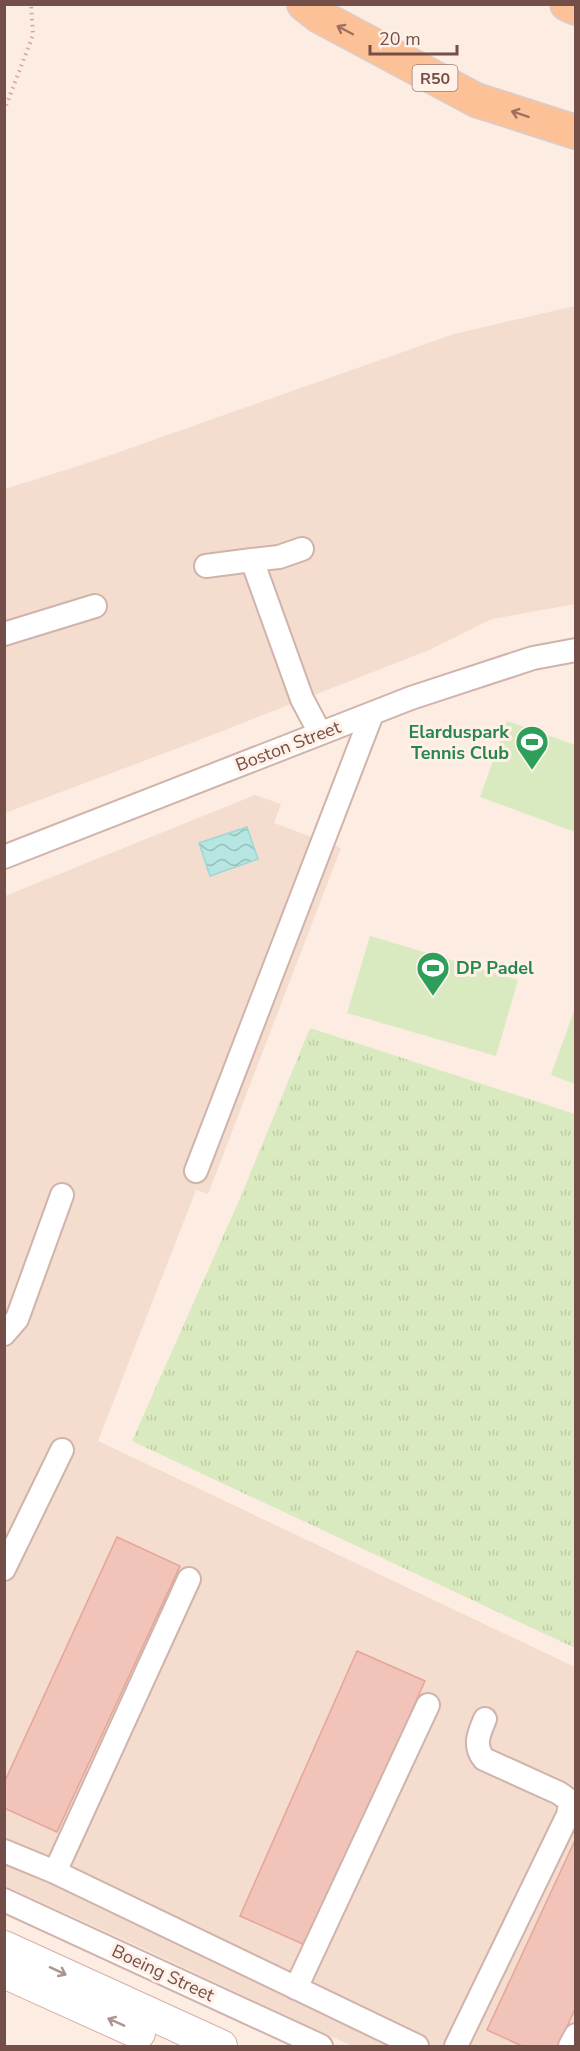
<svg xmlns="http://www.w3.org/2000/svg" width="580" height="2051" font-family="'Nunito Sans',sans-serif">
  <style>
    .residential { fill: #f4dccf }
    .grass { fill: url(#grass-tufts) }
    .garden { fill: #daeac0 }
    .water { fill: url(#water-waves); stroke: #9cd8d4; stroke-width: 1.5 }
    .building { fill: #f2c3b8; stroke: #e5a598; stroke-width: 1.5 }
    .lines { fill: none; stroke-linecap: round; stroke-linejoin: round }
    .minor-casing { stroke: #d0b3ab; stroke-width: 26 }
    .secondary-casing { stroke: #d3b1a8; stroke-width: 34 }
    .primary-casing { stroke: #d8cdcc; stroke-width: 36 }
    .path { stroke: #d7a69c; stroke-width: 4; stroke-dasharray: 1.5 4.5; stroke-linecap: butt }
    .minor { stroke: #fff; stroke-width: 22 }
    .secondary { stroke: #fff; stroke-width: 32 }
    .primary { stroke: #fdc198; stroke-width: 33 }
    .oneway { stroke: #9d7060 }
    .oneway2 { stroke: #ac9591 }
    .labels { text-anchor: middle; stroke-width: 6; stroke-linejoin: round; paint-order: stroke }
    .shield { fill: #fff1e8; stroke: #9e7f78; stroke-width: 1.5 }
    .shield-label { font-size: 16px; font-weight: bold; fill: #744e48 }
    .leisure-label { font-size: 18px; font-weight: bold; fill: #27864d; stroke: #fff1e8; text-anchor: end }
    .street-label { font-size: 18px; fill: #744e48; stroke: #fff1e8 }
  </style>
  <defs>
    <pattern id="grass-tufts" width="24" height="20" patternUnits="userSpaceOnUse" patternTransform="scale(1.5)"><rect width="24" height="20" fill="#daeac0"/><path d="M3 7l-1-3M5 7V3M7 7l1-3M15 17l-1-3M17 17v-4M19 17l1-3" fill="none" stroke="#bfcaa6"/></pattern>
    <pattern id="water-waves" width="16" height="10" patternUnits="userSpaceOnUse" patternTransform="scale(1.5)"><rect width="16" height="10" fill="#b6e6e2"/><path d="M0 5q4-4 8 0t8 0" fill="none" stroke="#99bdb9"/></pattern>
  </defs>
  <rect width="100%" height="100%" fill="#fcece1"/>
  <g class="residential">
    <path d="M575,306V604L492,619L429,650L189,744L5,813V489L94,461L454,334Z"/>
    <path d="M255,795L281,804L274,823L341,848L208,1194L196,1190L98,1441L575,1667V2046H352L140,1947L5,1886V896Z"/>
  </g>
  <path class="grass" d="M310,1028L575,1114V1648L132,1441L241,1196Z"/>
  <g class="garden">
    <path d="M507,721L575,745V832L480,797Z"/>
    <path d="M370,936L518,980L496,1056L347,1013Z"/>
    <path d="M575,1008V1084L551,1075Z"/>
  </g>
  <path class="water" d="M247,827L258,859L210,876L199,843Z"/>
  <g class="building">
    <path d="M117,1537L180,1566L57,1832L4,1808V1783Z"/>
    <path d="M357,1651L425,1681L307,1946L240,1916Z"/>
    <path d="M576,1838V2007L558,2046H522L487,2030Z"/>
  </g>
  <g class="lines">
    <g class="minor-casing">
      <g id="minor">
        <path d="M252,560L279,557L302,549"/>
        <path d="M206,566L252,560L302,699L320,733"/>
        <path d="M4,634L95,606"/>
        <path d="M4,857L411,698L533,658L576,650"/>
        <path d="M196,1171L372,714"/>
        <path d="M4,1334L17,1319L62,1195"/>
        <path d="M4,1569L62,1450"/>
        <path d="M4,1851L55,1872L417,2046"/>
        <path d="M55,1872L189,1579"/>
        <path d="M4,1900L321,2046"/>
        <path d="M296,1988L428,1705"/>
        <path d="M456,2046L568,1815L570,1804L566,1798L559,1793L484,1759C473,1746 479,1733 485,1719"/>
        <path d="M570,2046L576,2035"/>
      </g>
    </g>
    <g class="secondary-casing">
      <g id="secondary">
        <path d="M4,1947L221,2046"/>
        <path d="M4,1972L139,2033"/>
      </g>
    </g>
    <g class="primary-casing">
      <g id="primary">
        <path d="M304,4L319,16L476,100L576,132"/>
        <path d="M567,4L576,8"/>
      </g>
    </g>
    <path class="path" d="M4,111L33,35L31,4"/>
    <use href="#minor" class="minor"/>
    <use href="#secondary" class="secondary"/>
    <use href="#primary" class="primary"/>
  </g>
  <defs><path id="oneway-shaft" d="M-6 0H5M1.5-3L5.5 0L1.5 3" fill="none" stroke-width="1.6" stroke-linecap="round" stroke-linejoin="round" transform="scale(1.5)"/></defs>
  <g class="oneway">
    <use href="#oneway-shaft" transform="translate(345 30) rotate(-152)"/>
    <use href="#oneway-shaft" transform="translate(520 114) rotate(-162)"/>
  </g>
  <g class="oneway2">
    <use href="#oneway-shaft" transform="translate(58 1971) rotate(25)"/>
    <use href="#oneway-shaft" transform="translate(116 2022) rotate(-156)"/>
  </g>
  <defs>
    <g id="stadium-pin" transform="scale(1.725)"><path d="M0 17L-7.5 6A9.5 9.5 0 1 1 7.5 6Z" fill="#2e9e5b" stroke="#fff1e8"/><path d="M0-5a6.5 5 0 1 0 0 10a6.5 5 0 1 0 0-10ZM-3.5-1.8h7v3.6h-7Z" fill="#fff"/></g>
  </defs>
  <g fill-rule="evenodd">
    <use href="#stadium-pin" x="532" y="742"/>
    <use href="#stadium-pin" x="433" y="968"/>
  </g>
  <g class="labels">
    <rect class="shield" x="412.5" y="65" width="45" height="26" rx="4.5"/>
    <g class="shield-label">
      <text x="435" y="84">R50</text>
    </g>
    <g class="leisure-label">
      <text x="509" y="738">Elarduspark<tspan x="509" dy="21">Tennis Club</tspan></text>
      <text x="456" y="974" text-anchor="start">DP Padel</text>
    </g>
    <g class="street-label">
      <text transform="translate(288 746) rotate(-21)" y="6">Boston Street</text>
      <text transform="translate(163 1973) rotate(25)" y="6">Boeing Street</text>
    </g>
  </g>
  <rect width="580" height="2051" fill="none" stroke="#744e48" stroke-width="12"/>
  <path d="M370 45v9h87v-9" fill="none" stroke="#744e48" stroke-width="3"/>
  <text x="379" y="45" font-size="18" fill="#744e48" stroke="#fff1e8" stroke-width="4.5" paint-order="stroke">20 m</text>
</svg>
